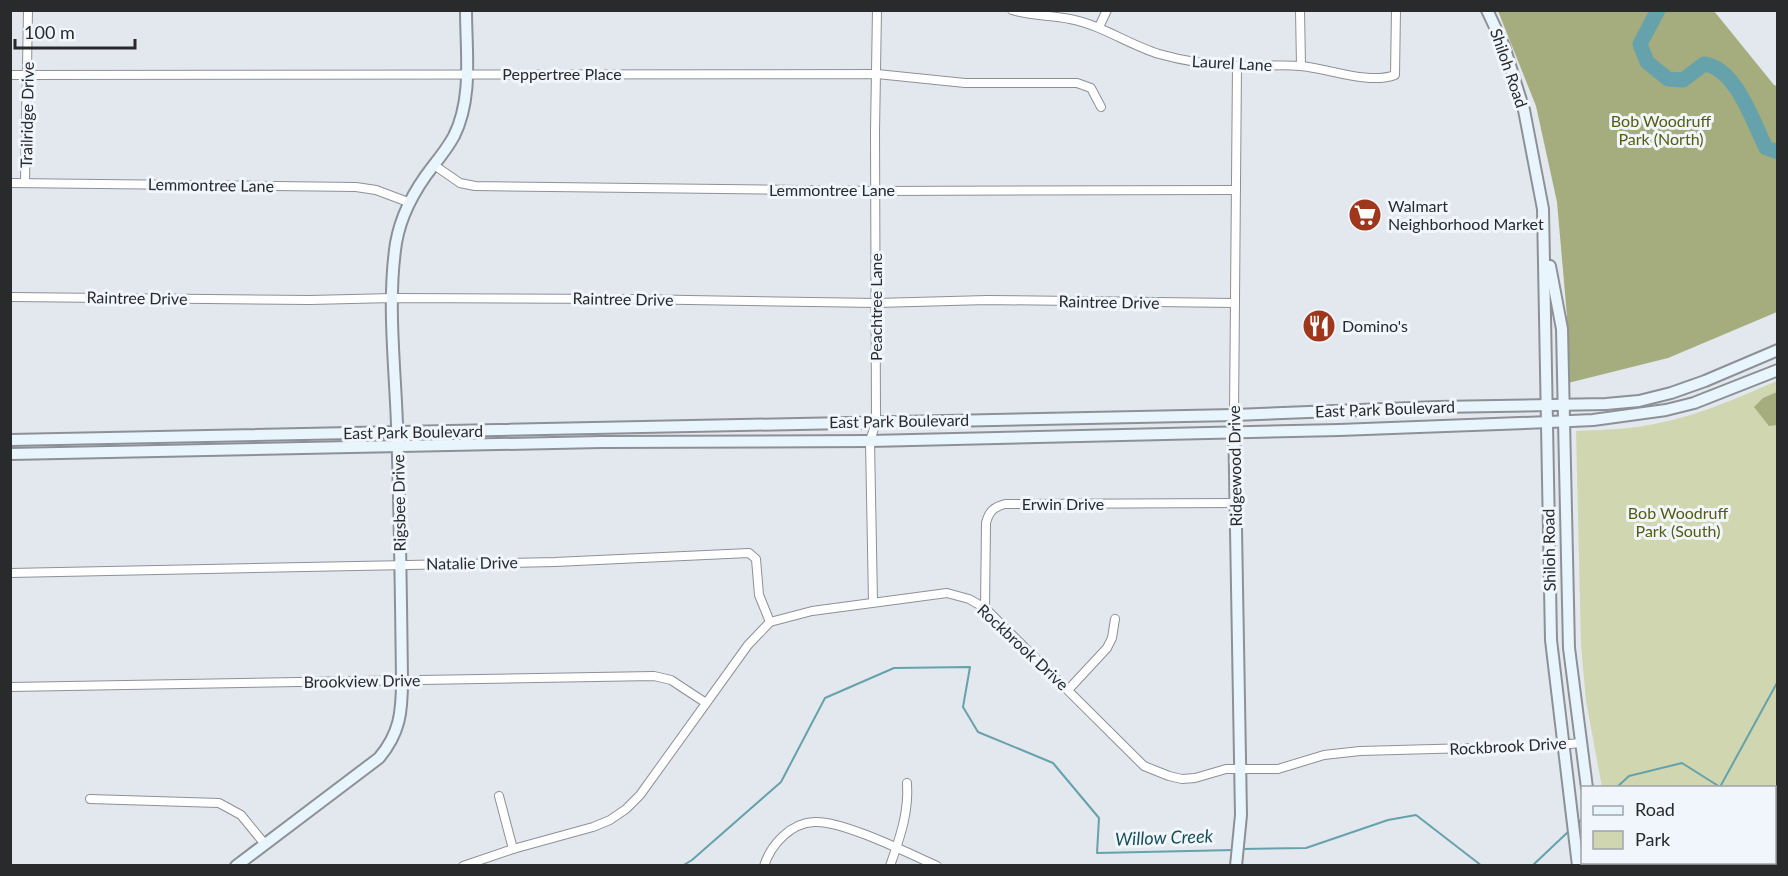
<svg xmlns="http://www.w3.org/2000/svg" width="1788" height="876" font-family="Lato,sans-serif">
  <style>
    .green { fill: #d0d6af }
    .forest { fill: #a5ac7d }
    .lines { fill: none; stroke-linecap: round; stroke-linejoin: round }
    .stream { stroke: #65a2ac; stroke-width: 2 }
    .river { stroke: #65a2ac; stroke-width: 15 }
    .street-casing { stroke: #8d9197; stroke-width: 10 }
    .secondary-casing { stroke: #8d9197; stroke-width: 14 }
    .street { stroke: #fff; stroke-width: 8 }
    .secondary { stroke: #e9f5fc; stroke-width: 10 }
    .labels { text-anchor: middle; stroke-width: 6; stroke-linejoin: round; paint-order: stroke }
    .street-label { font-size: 16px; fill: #282a2c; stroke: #f1f5fc }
    .park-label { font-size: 16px; fill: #555c11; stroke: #f1f5fc }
    .poi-label { font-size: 16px; fill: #282a2c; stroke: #f1f5fc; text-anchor: start }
    .water-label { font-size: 18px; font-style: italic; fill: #194f57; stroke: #f1f5fc }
  </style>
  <rect width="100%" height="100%" fill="#e3e8ee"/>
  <path class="green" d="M1777,381V809L1775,808L1774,788L1602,787L1586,701L1581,645L1576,431C1604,430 1632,429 1659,423C1700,415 1739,397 1777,381Z"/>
  <g class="forest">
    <path d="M1498,11H1714L1774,85L1777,86V312L1668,358L1568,383L1567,316L1557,202L1536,106Z"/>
    <path d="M1777,392V425L1769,426L1754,407L1763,398Z"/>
  </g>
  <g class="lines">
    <g class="stream">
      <path d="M1616,788L1629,776L1682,763L1720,787L1778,681"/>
      <path d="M1576,825L1582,819"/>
      <path d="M1241,849L1306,848L1388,820L1416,815L1482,866"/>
      <path d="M682,866L692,860L781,782L825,698L894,668L970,667L963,707L978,732L1053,763L1099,818L1097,853L1235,850"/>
      <path d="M1532,866L1569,831"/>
    </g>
    <path class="river" d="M1658,10L1640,44L1647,62L1668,79L1683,80L1704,64C1736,68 1753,122 1766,148L1778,152"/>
    <g class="street-casing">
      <g id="street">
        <path d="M1012,10C1031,16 1050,15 1070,19C1102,25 1129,45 1159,54C1184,61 1210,65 1236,66C1257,67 1279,64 1300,66C1328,68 1368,85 1395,75L1396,10"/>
        <path d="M1300,10L1301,66"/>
        <path d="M1099,27L1107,10"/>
        <path d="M10,75L877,74L965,83H1077L1091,88L1101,107"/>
        <path d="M434,165L460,183L475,186L876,191L1236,190"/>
        <path d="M10,183L356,187L376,190L408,202"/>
        <path d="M25,183L28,10"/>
        <path d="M10,297L310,300L393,298L629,299L877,303L987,300L1235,303"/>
        <path d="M1234,415L1237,66"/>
        <path d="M10,573L555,562L749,553L756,559L759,595L770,622"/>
        <path d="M873,602L870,441L876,422L875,132L877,10"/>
        <path d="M985,608L986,523C989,511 994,507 1005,504L1236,503"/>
        <path d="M10,687L654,676L671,680L706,703"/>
        <path d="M1068,690L1107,648L1112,638L1115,619"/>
        <path d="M499,796L513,849"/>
        <path d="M90,799L219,803L241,815L264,843"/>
        <path d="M463,866L513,849L593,827L610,820L626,809L640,795L748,645L770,622L812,611L947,593L969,599L985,608L1144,766L1169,776L1182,779L1195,778L1226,769H1278L1324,755L1360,751L1546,746L1581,743"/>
        <path d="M764,866C771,844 791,823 814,822C842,820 910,854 937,866"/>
        <path d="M890,866C900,837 909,813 907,783"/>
      </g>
    </g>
    <g class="secondary-casing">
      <g id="secondary">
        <path d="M1487,10L1504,46L1524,110L1543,209L1551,640L1578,866"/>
        <path d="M1550,266L1562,329L1569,648L1587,788"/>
        <path d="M1234,415L1241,815L1236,866"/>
        <path d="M10,440L1234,415L1438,407L1606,404L1639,401L1671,393L1705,381L1778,350"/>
        <path d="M10,454L601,442L870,441L1339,430L1549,422L1593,420L1666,410L1694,403L1778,370"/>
        <path d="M1597,862V866"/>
        <path d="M236,866L379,758C400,733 402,712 402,680C401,595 400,510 397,425C395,365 387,302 396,243C401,214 415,189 433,166C441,156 448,147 454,136C473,98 466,52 466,10"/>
      </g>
    </g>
    <use href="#street" class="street"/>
    <use href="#secondary" class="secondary"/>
  </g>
  <defs>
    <g id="supermarket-disc" transform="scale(1.725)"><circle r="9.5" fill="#9f371d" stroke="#f1f5fc"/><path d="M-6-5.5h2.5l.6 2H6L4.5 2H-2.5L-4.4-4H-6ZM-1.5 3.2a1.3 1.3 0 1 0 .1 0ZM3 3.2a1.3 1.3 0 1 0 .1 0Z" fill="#fff"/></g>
    <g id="restaurant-disc" transform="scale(1.725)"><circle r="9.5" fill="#9f371d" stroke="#f1f5fc"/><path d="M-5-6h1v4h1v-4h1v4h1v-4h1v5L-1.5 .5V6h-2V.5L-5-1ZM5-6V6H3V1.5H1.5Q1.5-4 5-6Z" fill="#fff"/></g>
  </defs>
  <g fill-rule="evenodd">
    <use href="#supermarket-disc" x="1365" y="215"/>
    <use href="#restaurant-disc" x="1319" y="326"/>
  </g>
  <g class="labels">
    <g class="street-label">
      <text transform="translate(1232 63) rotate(3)" y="6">Laurel Lane</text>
      <text transform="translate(1509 68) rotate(71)" y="6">Shiloh Road</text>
      <text x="562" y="80">Peppertree Place</text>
      <text transform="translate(27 115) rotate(-89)" y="6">Trailridge Drive</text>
      <text transform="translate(211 185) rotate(1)" y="6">Lemmontree Lane</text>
      <text x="832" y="196">Lemmontree Lane</text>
      <text transform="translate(137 298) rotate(1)" y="6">Raintree Drive</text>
      <text transform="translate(623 299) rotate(1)" y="6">Raintree Drive</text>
      <text transform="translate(1109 302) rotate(1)" y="6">Raintree Drive</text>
      <text transform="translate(876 307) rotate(-90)" y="6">Peachtree Lane</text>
      <text transform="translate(1385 409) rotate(-2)" y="6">East Park Boulevard</text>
      <text transform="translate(899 421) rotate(-1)" y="6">East Park Boulevard</text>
      <text transform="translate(413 432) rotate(-1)" y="6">East Park Boulevard</text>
      <text transform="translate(1235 466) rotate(-91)" y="6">Ridgewood Drive</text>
      <text transform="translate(399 503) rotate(-91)" y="6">Rigsbee Drive</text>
      <text x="1063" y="510">Erwin Drive</text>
      <text transform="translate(1549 550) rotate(-91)" y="6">Shiloh Road</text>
      <text transform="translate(472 563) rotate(-1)" y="6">Natalie Drive</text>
      <text transform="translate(1023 647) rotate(43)" y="6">Rockbrook Drive</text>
      <text transform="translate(362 681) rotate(-1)" y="6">Brookview Drive</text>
      <text transform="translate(1508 746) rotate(-3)" y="6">Rockbrook Drive</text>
    </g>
    <g class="park-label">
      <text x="1661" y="127">Bob Woodruff<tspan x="1661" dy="18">Park (North)</tspan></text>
      <text x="1678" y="519">Bob Woodruff<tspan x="1678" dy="18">Park (South)</tspan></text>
    </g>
    <g class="poi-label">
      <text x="1388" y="212">Walmart<tspan x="1388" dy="18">Neighborhood Market</tspan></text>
      <text x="1342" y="332">Domino's</text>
    </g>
    <g class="water-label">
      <text transform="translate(1164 838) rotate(-2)" y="6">Willow Creek</text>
    </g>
  </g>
  <rect width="1788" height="876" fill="none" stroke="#282a2c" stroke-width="24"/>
  <rect x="1581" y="786" width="195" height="78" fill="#f1f5fc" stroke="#a1a4a9" stroke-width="1.5"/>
  <rect x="1593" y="806" width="30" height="9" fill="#e9f5fc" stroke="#a1a4a9" stroke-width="1.5"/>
  <text x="1635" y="816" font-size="18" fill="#282a2c">Road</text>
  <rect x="1593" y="831" width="30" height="18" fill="#d0d6af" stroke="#a1a4a9" stroke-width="1.5"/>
  <text x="1635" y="846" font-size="18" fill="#282a2c">Park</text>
  <path d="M15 39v9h120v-9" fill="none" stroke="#282a2c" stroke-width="3"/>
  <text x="24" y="39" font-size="18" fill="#282a2c" stroke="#f1f5fc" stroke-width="4.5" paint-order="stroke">100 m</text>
</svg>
